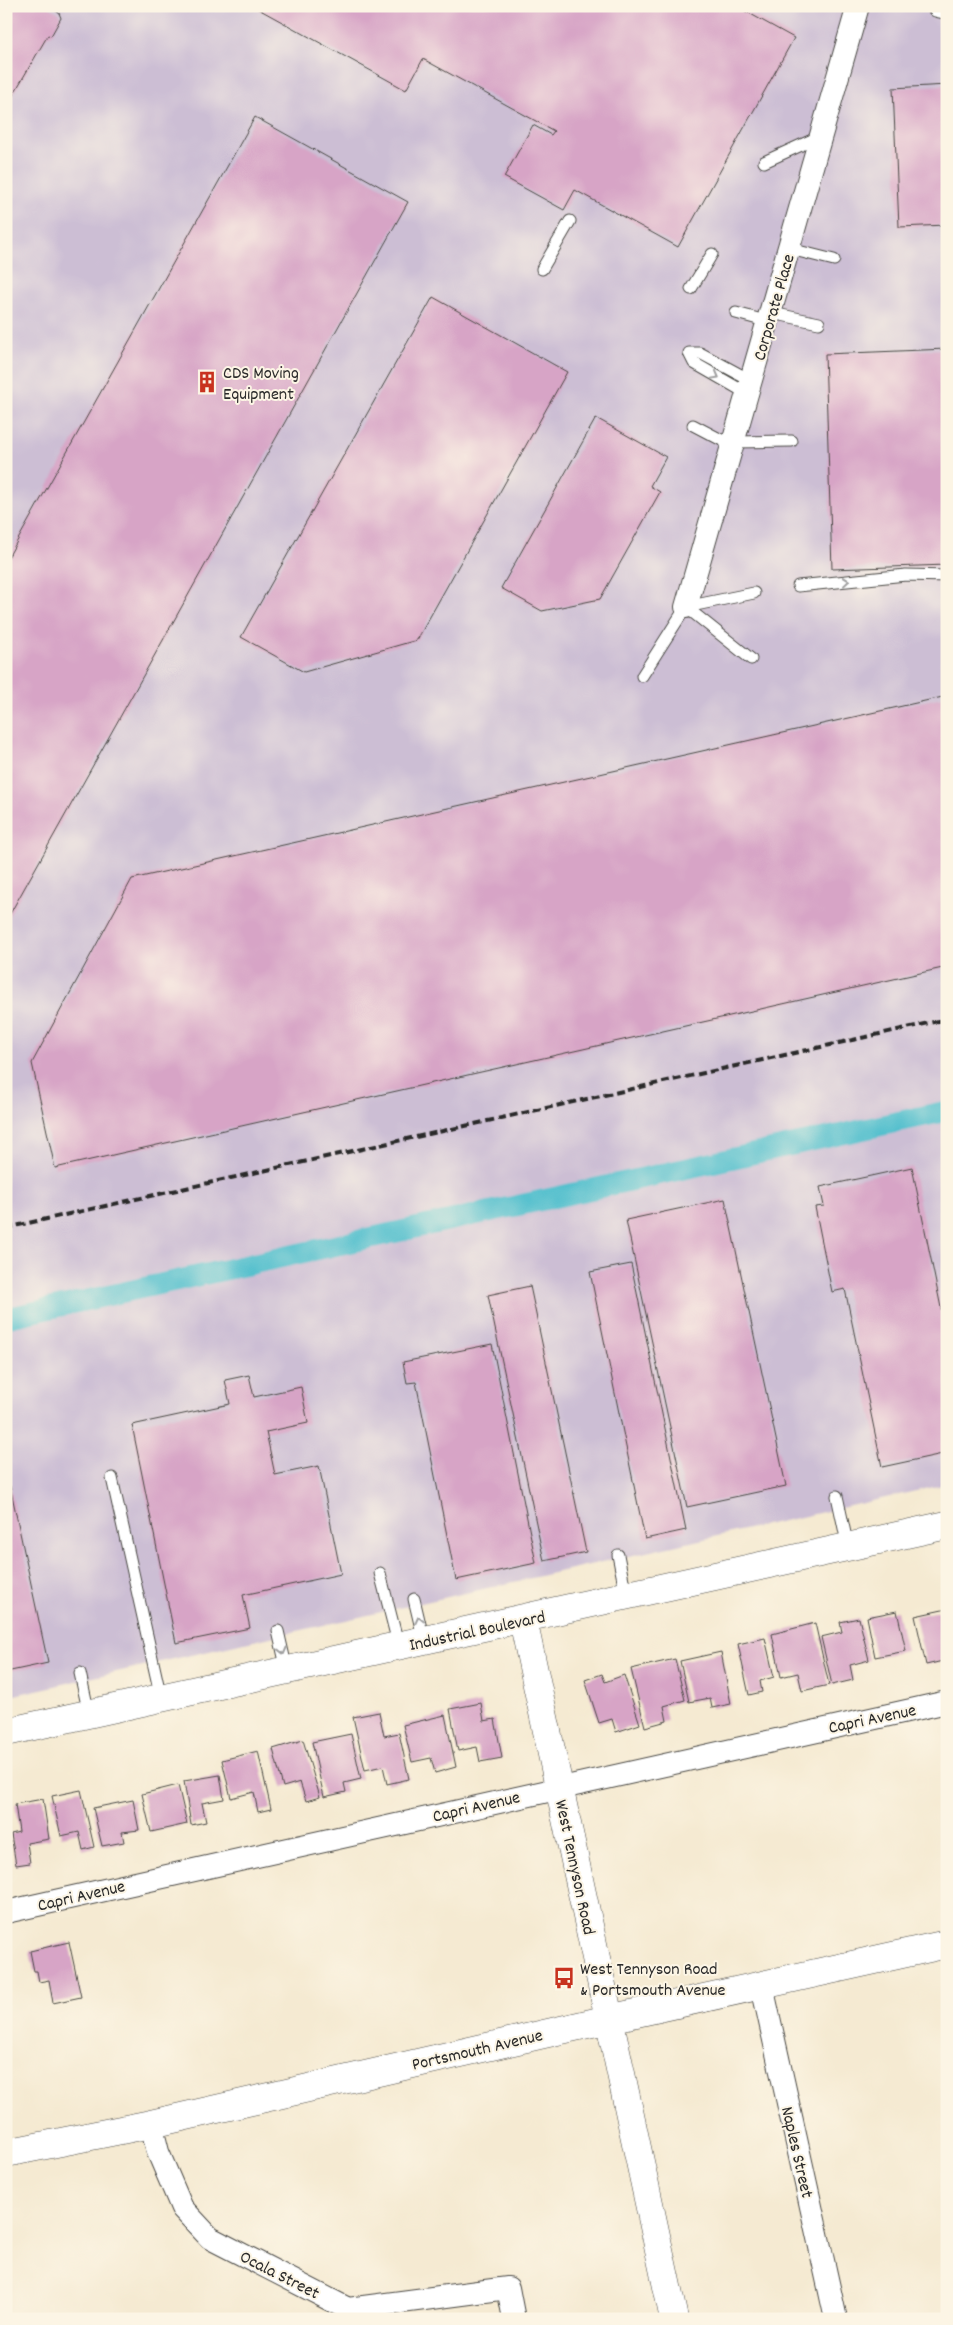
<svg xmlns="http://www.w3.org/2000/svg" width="953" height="2325" font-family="Dekko,sans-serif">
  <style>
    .industrial { fill: #ccbed4 }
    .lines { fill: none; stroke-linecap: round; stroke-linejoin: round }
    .canal { stroke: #54c0ce; stroke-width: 21 }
    .building { fill: #d7a4c6 }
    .lane-casing { stroke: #494844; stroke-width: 13 }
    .street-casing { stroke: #494844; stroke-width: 24 }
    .secondary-casing { stroke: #494844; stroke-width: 29 }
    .lane { stroke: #fff; stroke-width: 11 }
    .street { stroke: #fff; stroke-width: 22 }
    .secondary { stroke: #fff; stroke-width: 28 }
    .rail { stroke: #2b2b2b; stroke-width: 4; stroke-dasharray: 8 4; stroke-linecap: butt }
    .oneway { stroke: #a0a0a0 }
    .labels { text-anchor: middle; stroke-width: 4; stroke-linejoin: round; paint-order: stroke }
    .street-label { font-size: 18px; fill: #2b2b2b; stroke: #fcf5e5 }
    .poi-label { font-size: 18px; fill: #2b2b2b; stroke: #fcf5e5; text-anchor: start }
  </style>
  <rect width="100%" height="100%" fill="#fcf5e5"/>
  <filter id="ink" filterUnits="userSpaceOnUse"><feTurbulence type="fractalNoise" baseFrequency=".02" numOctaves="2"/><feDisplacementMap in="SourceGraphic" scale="10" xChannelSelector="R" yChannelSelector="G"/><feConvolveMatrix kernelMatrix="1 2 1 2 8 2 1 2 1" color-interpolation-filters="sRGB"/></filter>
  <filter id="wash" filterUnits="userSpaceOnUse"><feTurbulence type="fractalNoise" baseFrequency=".0096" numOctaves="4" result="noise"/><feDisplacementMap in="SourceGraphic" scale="20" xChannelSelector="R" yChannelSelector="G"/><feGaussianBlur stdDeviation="1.12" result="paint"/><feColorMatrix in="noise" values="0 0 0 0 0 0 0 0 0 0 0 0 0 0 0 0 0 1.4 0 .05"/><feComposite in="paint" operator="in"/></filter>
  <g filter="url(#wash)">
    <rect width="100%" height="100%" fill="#f5ead2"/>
    <path class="industrial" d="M6,6H947V1484L6,1697Z"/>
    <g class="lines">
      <path class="canal" d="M6,1318L947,1111"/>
    </g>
    <g id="blocks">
      <g class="building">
        <path d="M6,6H48L59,13L61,18L51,36L48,35L6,107Z"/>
        <path d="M253,6H736L794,38L678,247L575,190L564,210L504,177L533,125L551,135L554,131L423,59L406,90Z"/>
        <path d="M947,85V225L899,227L893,88Z"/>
        <path d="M255,117L408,202L6,921V561Z"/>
        <path d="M433,297L567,372L417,640L304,672L241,637Z"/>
        <path d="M947,349V565L832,569L825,354Z"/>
        <path d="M596,418L666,457L650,486L660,492L600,599L542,611L501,588Z"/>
        <path d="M947,696V967L55,1168L32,1063L132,879Z"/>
        <path d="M912,1167L947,1337V1453L882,1467L845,1289L832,1292L815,1207L824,1206L820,1187Z"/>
        <path d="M725,1199L786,1486L687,1507L626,1220Z"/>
        <path d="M631,1264L686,1530L645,1539L590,1272Z"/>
        <path d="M530,1286L586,1552L544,1561L488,1295Z"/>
        <path d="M492,1344L536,1563L456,1580L416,1382L407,1383L403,1362Z"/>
        <path d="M249,1375L254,1397L301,1387L308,1423L266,1432L275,1475L319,1466L341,1574L243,1595L250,1628L176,1643L132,1425L230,1404L225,1380Z"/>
        <path d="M10,1486L48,1663L6,1672V1487Z"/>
        <path d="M947,1609V1643L943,1644L947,1660L926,1665L915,1616Z"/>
        <path d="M897,1611L906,1651L875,1657L867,1617Z"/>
        <path d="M859,1618L869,1660L850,1665L853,1680L832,1685L821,1637L842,1632L840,1622Z"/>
        <path d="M815,1623L829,1685L802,1691L798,1673L781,1677L772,1634Z"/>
        <path d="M765,1638L774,1677L760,1681L762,1692L749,1695L738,1644Z"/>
        <path d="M721,1652L731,1704L712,1708L710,1698L689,1702L680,1661Z"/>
        <path d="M675,1659L685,1700L664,1706L667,1721L645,1727L631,1669Z"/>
        <path d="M602,1674L605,1682L624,1675L640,1724L616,1732L612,1719L599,1723L585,1680Z"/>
        <path d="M481,1703L484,1721L495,1719L502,1758L480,1762L477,1747L458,1751L450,1709Z"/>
        <path d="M379,1712L384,1736L399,1733L409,1779L387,1784L383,1766L365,1770L353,1717Z"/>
        <path d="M445,1715L456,1767L435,1773L431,1758L412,1762L403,1725Z"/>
        <path d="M351,1734L361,1779L344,1783L346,1792L324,1797L312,1742Z"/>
        <path d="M303,1740L320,1797L306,1801L300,1782L283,1787L273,1749Z"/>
        <path d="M258,1751L271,1809L258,1812L254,1792L231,1798L222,1760Z"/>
        <path d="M220,1775L224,1799L202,1803L206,1822L191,1825L184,1781Z"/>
        <path d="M178,1785L187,1824L151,1832L142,1794Z"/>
        <path d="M81,1790L94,1847L83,1850L79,1832L61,1836L52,1796Z"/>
        <path d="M43,1799L49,1839L27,1843L30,1863L16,1865L11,1834L19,1832L15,1804Z"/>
        <path d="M133,1800L139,1830L122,1832L124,1842L102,1846L93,1808Z"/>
        <path d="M69,1942L81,1997L53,2003L49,1980L39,1982L37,1971H34L30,1951Z"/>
      </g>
    </g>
  </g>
  <g filter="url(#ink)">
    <use href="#blocks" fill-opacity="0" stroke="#494844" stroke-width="1"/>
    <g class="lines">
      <g class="lane-casing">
        <g id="lane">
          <path d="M764,162L821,136"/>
          <path d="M790,249L834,260"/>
          <path d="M542,269L570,221"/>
          <path d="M691,289L712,254"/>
          <path d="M736,313L769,322"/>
          <path d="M772,313L819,323"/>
          <path d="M748,394L694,363L689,353H700L752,381"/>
          <path d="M693,425L733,446"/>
          <path d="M734,442L792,441"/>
          <path d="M798,586L906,575L947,576"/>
          <path d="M686,607L751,659"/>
          <path d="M642,676L686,607L754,593"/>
          <path d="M112,1478L161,1698"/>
          <path d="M837,1496L848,1547"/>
          <path d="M618,1555L626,1595"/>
          <path d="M380,1573L399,1647"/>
          <path d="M414,1599L424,1641"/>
          <path d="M278,1631L287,1670"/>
          <path d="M80,1673L89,1714"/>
        </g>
      </g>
      <g class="street-casing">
        <g id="street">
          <path d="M938,6L947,8"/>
          <path d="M686,607L858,6"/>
          <path d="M6,1912L947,1702"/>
          <path d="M762,1986L836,2319"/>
          <path d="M151,2124L158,2152L182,2208L210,2238L348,2309L508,2288L514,2319"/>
        </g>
      </g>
      <g class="secondary-casing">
        <g id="secondary">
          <path d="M523,1620L674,2319"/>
          <path d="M6,1732L947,1525"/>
          <path d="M6,2153L151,2124L609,2019L947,1944"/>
        </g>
      </g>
      <use href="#lane" class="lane"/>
      <use href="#street" class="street"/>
      <use href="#secondary" class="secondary"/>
      <path class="rail" d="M6,1228L947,1019"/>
    </g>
    <defs><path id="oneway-chevron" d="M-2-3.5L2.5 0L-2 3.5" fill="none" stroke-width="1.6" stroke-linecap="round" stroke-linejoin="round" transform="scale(1.25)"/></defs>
    <g class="oneway">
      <use href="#oneway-chevron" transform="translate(716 376) rotate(29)"/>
      <use href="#oneway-chevron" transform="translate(846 581) rotate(-6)"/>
      <use href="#oneway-chevron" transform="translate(419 1620) rotate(-103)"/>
      <use href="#oneway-chevron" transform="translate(283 1651) rotate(76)"/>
    </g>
  </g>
  <defs>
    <g id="building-bare" transform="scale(1.725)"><path d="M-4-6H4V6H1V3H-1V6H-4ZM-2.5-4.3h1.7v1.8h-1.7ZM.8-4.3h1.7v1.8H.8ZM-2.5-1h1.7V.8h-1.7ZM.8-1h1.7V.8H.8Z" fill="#c8321e" stroke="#fcf5e5" stroke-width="2.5" paint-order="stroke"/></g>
    <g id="bus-bare" transform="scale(1.725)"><path d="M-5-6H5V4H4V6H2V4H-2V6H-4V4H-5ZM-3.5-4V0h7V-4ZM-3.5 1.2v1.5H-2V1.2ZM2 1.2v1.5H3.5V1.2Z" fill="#c8321e" stroke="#fcf5e5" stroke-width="2.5" paint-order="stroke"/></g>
  </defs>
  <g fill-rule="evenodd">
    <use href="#building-bare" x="207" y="382"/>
    <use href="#bus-bare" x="564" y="1978"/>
  </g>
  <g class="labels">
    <g class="street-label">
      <text transform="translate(773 307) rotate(-74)" y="6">Corporate Place</text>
      <text transform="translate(477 1630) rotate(-12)" y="6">Industrial Boulevard</text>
      <text transform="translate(872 1718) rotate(-12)" y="6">Capri Avenue</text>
      <text transform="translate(476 1806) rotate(-13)" y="6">Capri Avenue</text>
      <text transform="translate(576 1867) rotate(78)" y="6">West Tennyson Road</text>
      <text transform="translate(81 1895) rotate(-13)" y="6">Capri Avenue</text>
      <text transform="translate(477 2049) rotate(-13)" y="6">Portsmouth Avenue</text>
      <text transform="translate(798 2152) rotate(77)" y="6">Naples Street</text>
      <text transform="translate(280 2274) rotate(27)" y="6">Ocala Street</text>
    </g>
    <g class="poi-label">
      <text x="223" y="378">CDS Moving<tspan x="223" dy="21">Equipment</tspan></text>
      <text x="580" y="1974">West Tennyson Road<tspan x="580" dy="21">&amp; Portsmouth Avenue</tspan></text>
    </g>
  </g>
  <rect width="953" height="2325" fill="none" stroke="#fcf5e5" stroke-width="25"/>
</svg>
